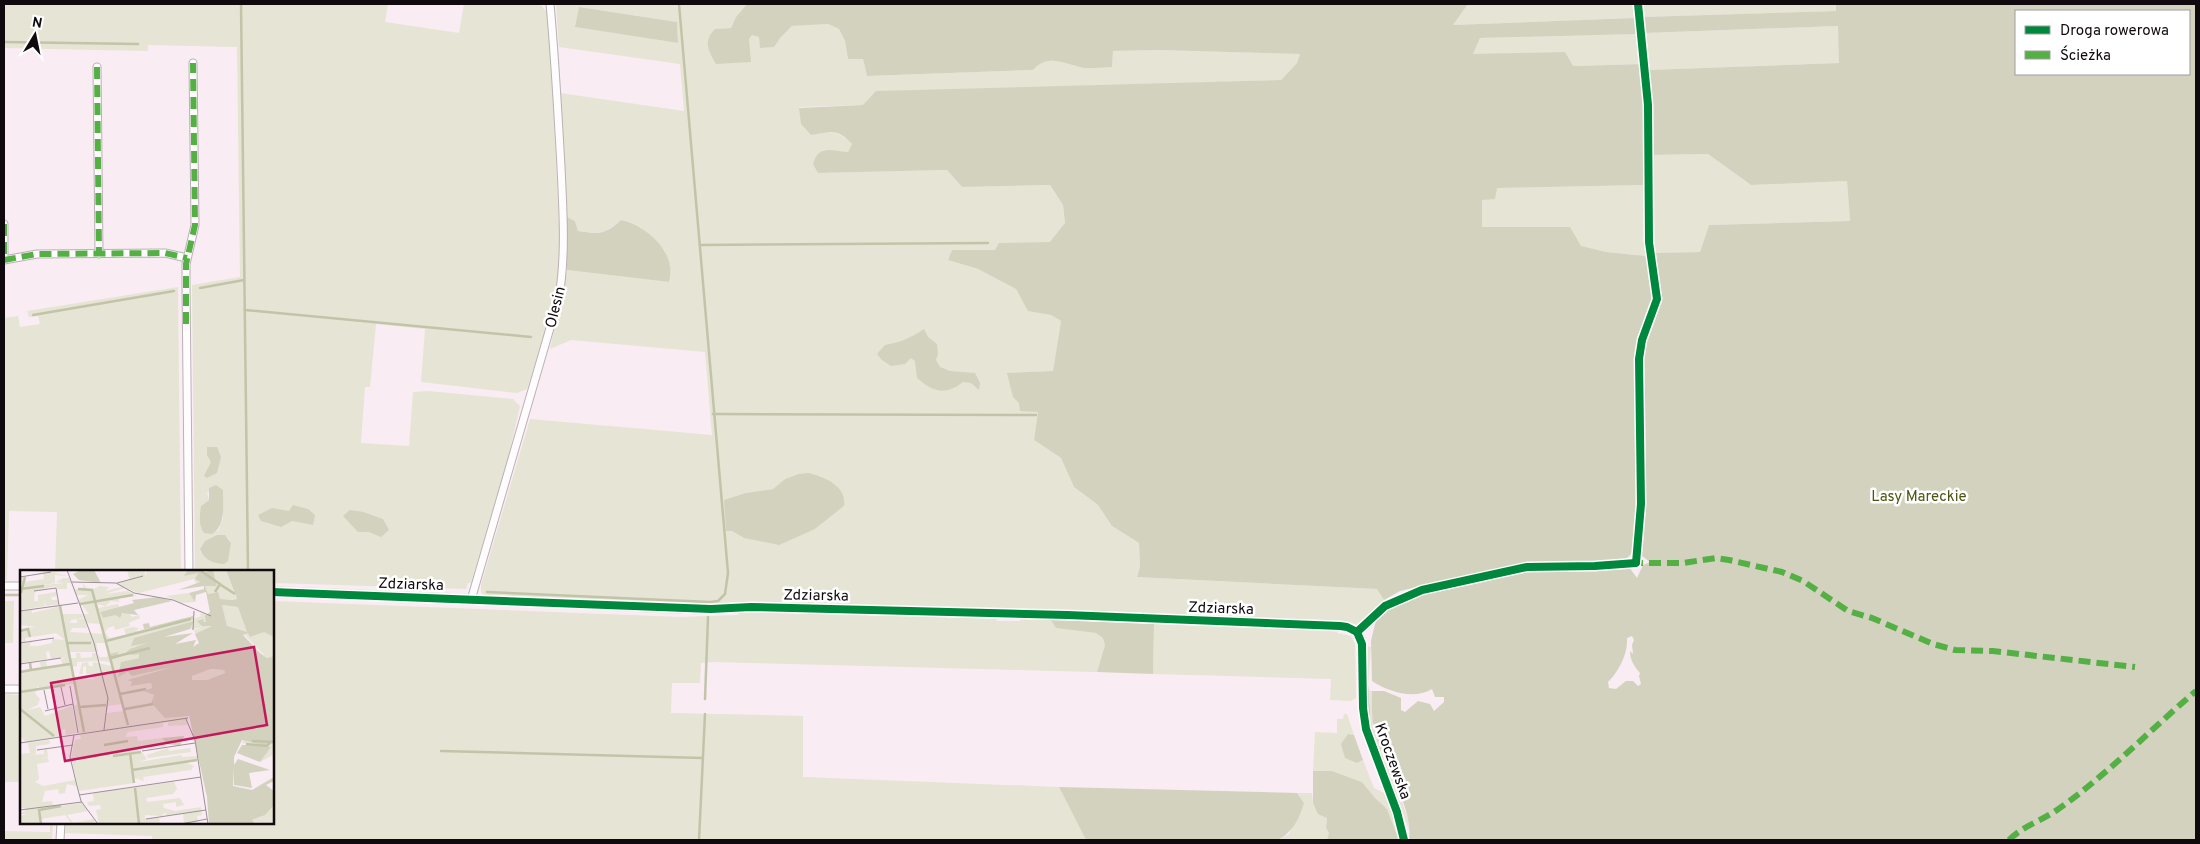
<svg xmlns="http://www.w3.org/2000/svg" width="2200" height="844" font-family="Overpass,sans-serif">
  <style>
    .green { fill: #e6e4d4; fill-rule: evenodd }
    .forest { fill: #d3d2be; fill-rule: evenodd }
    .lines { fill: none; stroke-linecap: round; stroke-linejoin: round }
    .stream { stroke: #c2c4a9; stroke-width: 2.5 }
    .street-casing { stroke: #bab1b5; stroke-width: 9 }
    .street { stroke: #fefcfd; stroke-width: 7 }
    .quiet { stroke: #54b044; stroke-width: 6; stroke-dasharray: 12 6; stroke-linecap: butt }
    .cycleway-casing { stroke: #fff; stroke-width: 11 }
    .cycleway { stroke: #00873e; stroke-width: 8 }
    .labels { text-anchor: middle; stroke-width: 5; stroke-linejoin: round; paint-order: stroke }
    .street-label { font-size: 15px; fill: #10090d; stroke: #fff }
    .park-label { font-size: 15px; fill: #4c5511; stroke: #fff }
    .inset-river { fill: none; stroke: #c2c4a9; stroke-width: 2.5 }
    .inset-road { fill: none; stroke: #9c9197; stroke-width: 1 }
    .view { fill: #c2185b; fill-opacity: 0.15; stroke: #c2185b; stroke-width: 2.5 }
    .inset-edge { fill: none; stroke: #10090d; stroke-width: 2.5 }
  </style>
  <rect width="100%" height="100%" fill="#f9ecf3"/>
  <g class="green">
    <path d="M4,4H388L385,22L459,33L464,4H535L542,6L549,15L560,245L559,279L544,336L527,389L517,393L421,382L425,329L376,324L370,387H365L361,443L409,446L413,392L428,391L513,399L520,406L509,454L471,583H468L466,589L273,583L272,572L195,571L192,285L240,277L237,47L148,45V51L4,48ZM223,490V518L218,531L201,528V506L209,500L207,492ZM217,535C225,535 228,536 231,543L228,549L201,553L200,549L205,541Z"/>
    <path d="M556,4H747L736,17L731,28L715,29L749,39L752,35L780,38L792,26L828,24L839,29L845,41L848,59H863L867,76L1032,70C1049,54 1062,63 1080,67C1089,70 1102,67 1112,66L1113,51L1159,50L1300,54L1297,63L1281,80L1100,86L863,105L799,107L811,135C832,132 836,129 852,144L848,152L823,150L818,173L947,170L962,187L1050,185L1063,205L1065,223L1050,243H1000L995,250H952L948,260L978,269L1016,289L1028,310L1051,315L1061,321L1053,371L1008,373C1014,400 1012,400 1038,412L1034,440L1061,458L1074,487L1098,505L1112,526L1139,543L1140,567L1137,577L1377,589L1384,600L1360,623L1355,624L1185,616L746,604L713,606L484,596L481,592V585L530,419L712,435L705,352L571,340L550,349L567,270L669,282L670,266L664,250L621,220C605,235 599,233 578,231L575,221L567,217L560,93L684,111L680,64L559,47ZM579,7L677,22L678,43L576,27ZM785,479L844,506L815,529L744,538L732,531L746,493L773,489Z"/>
    <path d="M1468,4H1632L1634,18L1453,25Z"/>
    <path d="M1641,4H1836L1837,11L1643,17Z"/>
    <path d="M1838,26L1840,63L1648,70L1645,33Z"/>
    <path d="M1638,34L1643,64L1573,66L1473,54L1480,38Z"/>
    <path d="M1708,154L1751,185L1847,181L1850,221L1709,225L1700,252L1653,253L1651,155Z"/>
    <path d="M1644,185L1646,256L1606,252L1481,227L1482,200L1497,188Z"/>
    <path d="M178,287L181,571H55L57,512L9,511L7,580H4V318L18,316L20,327L40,324L38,316L29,317L27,311Z"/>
    <path d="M273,586L452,593L453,595L273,588Z"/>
    <path d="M4,601H14L13,643H4Z"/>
    <path d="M273,601L681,617L738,615L739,611H761L995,619L998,621H1020L1021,619L1051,620L1057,628L1096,633L1104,638L1105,645L1097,672L711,662L701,663L700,683H672L671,713L803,716V777L1059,787L1086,840H152V836L65,833L66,823H272Z"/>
    <path d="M459,602L710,613L735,612L680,614L460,604Z"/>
    <path d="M1154,624L1337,630V633L1351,636L1355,644L1356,698L1351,701L1330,700L1331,679L1153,674Z"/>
    <path d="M1366,646L1371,647L1368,686L1370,691H1372V717L1375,734L1396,784L1408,819L1409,830L1369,724Z"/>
    <path d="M4,694L21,695V782H4Z"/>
    <path d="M1344,714H1347L1354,735L1348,734L1357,763L1363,760L1374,788L1386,794L1398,824L1401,840H1399L1387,809L1375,798L1362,782L1332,771H1313L1315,732L1337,733V719H1343Z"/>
    <path d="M1297,793H1312L1313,803L1327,818L1326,828L1329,833L1327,840H1278L1289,834L1304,803Z"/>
    <path d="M50,823H53L52,840L4,839V831L50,832Z"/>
  </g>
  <g class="forest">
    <path d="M747,4H1468L1453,25L1634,18L1638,34L1480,38L1473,54L1565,52L1573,66L1643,64L1644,185L1497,188L1495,199L1482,200V227H1570L1581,246L1606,252L1646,256C1650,266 1655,278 1655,289C1656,312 1639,332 1637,355C1632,405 1640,457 1638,508C1637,519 1639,532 1636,543C1633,556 1625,561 1612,563L1527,564L1417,587L1400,591L1384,600L1377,589L1137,577L1140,567L1139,543L1112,526L1098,505L1074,487L1061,458L1034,440L1038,412L1020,411L1019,403L1013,397L1007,373L1053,371L1061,321L1051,315L1028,311L1016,289L978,269L948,260L952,250H995L999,243L1050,242L1065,223L1063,205L1050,185L962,187L947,170L818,173L813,164C819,144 831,151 848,152L852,144C837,128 832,132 811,135L801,124L799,108L863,105L876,91L1281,80L1297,63L1300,54L1159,50L1113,51L1112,67C1102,67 1089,70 1080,67C1062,63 1048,54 1033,70L867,76L863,59H848L845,41L839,29L828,24L792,26L780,38L774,47L760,48L759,37L752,35L749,39L751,62L716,64C708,50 703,41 715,29L731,28L736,17Z"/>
    <path d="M1836,4H2196V840H1409C1414,808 1383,764 1375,733C1371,719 1372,705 1372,691H1384L1401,698V710L1405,712L1418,701L1430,704L1434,711L1444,702V697H1435L1432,689C1414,700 1389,692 1372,681L1371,641L1375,624L1382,609L1402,598L1479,583L1525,570L1551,571L1629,567L1637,578L1643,565L1650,562L1642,556V355L1645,339L1655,315L1660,291L1653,253L1700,252L1709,225L1850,221L1847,181L1751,185L1708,154L1650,155L1648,70L1839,63L1838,26L1645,33L1643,17L1836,11ZM2016,11H2189V74H2016ZM1632,636L1634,640L1632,645L1633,654L1630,651C1630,660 1634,666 1640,673L1639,676L1641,684L1638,686L1633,681H1626L1616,689L1609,688L1608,682C1619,671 1628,654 1627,638Z"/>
    <path d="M579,7L677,22L678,43L575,27Z"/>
    <path d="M567,217L575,221L578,231C599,234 605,235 621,220C642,225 666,243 670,266C671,271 670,277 669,282L567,270Z"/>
    <path d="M924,329L928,337L937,344L938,354L936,360L940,367L950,371L975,373L980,383L979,390L971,383L963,382C945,396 933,392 917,378L915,361L911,358L905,364L891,366L882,360L877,354L885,345C902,342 910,338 924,329Z"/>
    <path d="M207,447H217L221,457L217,473L207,478L204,476L211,462L207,455Z"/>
    <path d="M808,473C825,477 847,486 844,506L815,529L779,545L744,538L732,531H726L724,500L746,493L773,489L785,479L799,474Z"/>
    <path d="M216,485L223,490C223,505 226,526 212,534L204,533C198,525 200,515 201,506L209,500V488Z"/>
    <path d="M293,505L308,509L315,515L313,525L292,521L281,527L261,521L258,515L272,508L289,511Z"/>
    <path d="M350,510L363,512L383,519L389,530L381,537L369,532H358L343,516Z"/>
    <path d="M217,535H225L231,543L228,561L224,564C214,564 203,559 200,549L205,541Z"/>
    <path d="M1051,620L1154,624L1153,674L1097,672L1105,645L1103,638L1096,633L1056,628Z"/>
    <path d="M1348,734L1354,735L1363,760L1357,763L1345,758L1341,744Z"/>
    <path d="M1313,771H1332L1362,782L1375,798L1387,809L1399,840H1327L1329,833L1326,828L1327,818L1318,814L1313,803Z"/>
    <path d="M1059,787L1297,793L1304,803C1299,819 1293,832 1278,840H1086Z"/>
  </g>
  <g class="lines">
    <g class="stream">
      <path d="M241,4L248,572"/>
      <path d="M4,42L138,44"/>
      <path d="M700,245L988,243"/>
      <path d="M200,288L244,280"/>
      <path d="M245,310L531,337"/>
      <path d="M33,315L174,291"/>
      <path d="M713,414L1036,415"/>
      <path d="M487,592L710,602L718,601L725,594L728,573L679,4"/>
      <path d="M4,595H21"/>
      <path d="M705,699L708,617"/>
      <path d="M441,751L703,758"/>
      <path d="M699,840L705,714"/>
    </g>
    <g class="street-casing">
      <g id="street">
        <path d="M97,67L99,254"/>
        <path d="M4,224V260"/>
        <path d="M4,260L37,254L165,253L187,258"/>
        <path d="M189,572L186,285V264L195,225L193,63"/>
        <path d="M4,586H21"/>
        <path d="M272,592L711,609L751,607L1067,615L1347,627L1357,632L1361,639L1366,729L1397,812L1404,840"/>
        <path d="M471,600L559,297C566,254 563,211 561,167C558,113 555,58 550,4"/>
        <path d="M4,689H21"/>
        <path d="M60,840L61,823"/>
      </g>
    </g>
    <use href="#street" class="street"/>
    <g class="quiet">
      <path d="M97,67L99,254"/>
      <path d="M4,224V260"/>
      <path d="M4,260L37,254L165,253L187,258"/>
      <path d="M186,324V264L195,225L193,63"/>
      <path d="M1631,563H1683L1716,558L1729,560L1782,572L1803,581L1848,611L1872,618L1933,644L1955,650L1993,651L2135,667"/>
      <path d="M2009,840C2023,826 2041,821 2057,810C2107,775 2150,730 2196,691"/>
    </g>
    <g class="cycleway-casing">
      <g id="cycleway">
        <path d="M272,592L711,609L751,607L1067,615L1340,626L1347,627L1357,632"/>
        <path d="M1357,632L1385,606L1422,590L1527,567L1595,566L1636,563L1641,504L1639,359L1642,340L1657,299L1649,242L1648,105L1638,4"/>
        <path d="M1357,632L1362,644L1363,708L1366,729L1397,812L1404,840"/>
      </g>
    </g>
    <use href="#cycleway" class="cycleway"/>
  </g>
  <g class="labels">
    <g class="street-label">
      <text transform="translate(555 307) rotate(-76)" y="5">Olesin</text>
      <text transform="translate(411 584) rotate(2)" y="5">Zdziarska</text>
      <text transform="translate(816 595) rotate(1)" y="5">Zdziarska</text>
      <text transform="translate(1221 608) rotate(2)" y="5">Zdziarska</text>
      <text transform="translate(1393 761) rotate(70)" y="5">Kroczewska</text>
    </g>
    <g class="park-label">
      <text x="1919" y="501">Lasy Mareckie</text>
    </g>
  </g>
  <g transform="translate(20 570)">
    <rect width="254" height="254" fill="#f9ecf3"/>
    <path d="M33,0H46L34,3L48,6L35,5V13L24,15L44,13L36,12L43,8H49L52,13H47V19H37L36,16L15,21L14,31H18V25L36,22L37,26L31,27L32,30H38L39,34L26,36L24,28L25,36L0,40L3,13H0V7L5,6L4,12L24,9L23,3ZM107,0H124L126,6L127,0H168L178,4L177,8L181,12L176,13L174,9L119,23L104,18L85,24L108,21L116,26L99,28V32L91,31L85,36L77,34L78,38L98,34L99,37L80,42L83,48L108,42L112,47L119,45L120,48L109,53L110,56L95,60L94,56L88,58L85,62L89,68L106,65L104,59L112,57L119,58L116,61H127L174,49L181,46L180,43L188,45L186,52H178L193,57L175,64L174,60L181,58L170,59L174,52L125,66L117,73H127L103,84L114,82L119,84V88L101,92V104L152,97L107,110L112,112L110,115L131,113L132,118L123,121L134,125L131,133L134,137L146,147L168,145L167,155L148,156V152L143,153V157L108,162L105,167L117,166L118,171L142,168L146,177L119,178V181L92,186L122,182L127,189L119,192L162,185V187L177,186L178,190L167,193L174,196L171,200L123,207L124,211L115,208L114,213L59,221L52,192L59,191V188H51L55,170L61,169L60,165L85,160L87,143L104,141L102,134L88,136L84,160L59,164L54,136L58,134L54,114L19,119L18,115L15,123L20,129L17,136H15L8,140L20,137L25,146L52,136L57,163L46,165L45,159L41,160L42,166L6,172L0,166V101L11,100L10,93L12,100L21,98L20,92L26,91L27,97L42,95L41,89L48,87L31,89L29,81L26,82L27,89L0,93V74L12,72L9,76H18L32,73V69L45,70L36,63L5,68L6,72H0L4,70L0,69V59L16,57L0,55V41L12,40V43L41,36L42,44H62L63,48L51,50L50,53H57V49H64L63,44H69L58,30L68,25H56L55,19H63V14L69,21L80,16L89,17L85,21L102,17L97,13L110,10ZM66,53L81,54L84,64L50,62L52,58H67ZM76,73H86L88,83L87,87H80L77,83L80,91L91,92L92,96L73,92V96H69L68,92L62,93L59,104H63V97L66,96V104H76L74,109H67V105L55,107L52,97L57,96V92L78,91L76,83H72V87L61,88L60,83H56V88H50L49,82H78ZM193,0H206L217,30L200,29L196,22L188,24L185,16H197ZM169,23L175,32L161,33L146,26ZM202,35L218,37L227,61L247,60L254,67V86L247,88L224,64L207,57ZM191,99L204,100L205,103L187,110H171L172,106ZM29,170L30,174L16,176V184L12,185L24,184V180L27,179L28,187L21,189L28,188L29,192L17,194L19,209L15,212L23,216L55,210L56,216L47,214L45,223L39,224L38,219L25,221L22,232L32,231L33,236L24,238L62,233L68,241L47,245L53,253L74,249L75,254H46L51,253L45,245L21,249L22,254H0V246L7,244H0L7,239L0,237V184L10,183L8,173ZM224,170L254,172L253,185L240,192L251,177L222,173ZM148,178L149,181L170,178L171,182L128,188L127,185ZM154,212L157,219L153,224L126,228L127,232L160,228L164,235L156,237V232L143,234L144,238L155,241L181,237L182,245L177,246L178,251L164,253L163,244L146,245L145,242L142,246L125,245V249L139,247L140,254H79L76,240L81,239L80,235L69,236L67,232L74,231L73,223ZM254,235V254L232,252V250L241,247Z" fill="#e6e4d4" fill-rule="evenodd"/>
    <path d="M61,0H74L81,13L59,10L53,4ZM168,0H181L182,3L193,0L197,16H185L188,24L198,22L200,29L213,30L217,29L206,0H254V67L244,62L230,67L228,63L223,65L240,83L247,88L254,86V172L247,176L222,170L214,187V195L218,189L250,200L229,203L232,218L214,215V197L213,216L232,220L254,207V211L246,215L254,221V235L245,245L232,250L235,254H189L187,227L169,146L145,148L131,133L134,125L123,121L132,118L131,113L110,116L112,112L107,110L152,97L112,106L108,102L98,107L101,92L119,88V84L111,85L113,82L91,90L90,84L98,82L97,86L103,85L110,79L127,73L111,76L114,68L174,51L170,59L144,67L173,63L155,74L176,70L173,77L179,73L175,64L192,56H182L177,51L184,49L183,52H186L185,46L190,42L186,22L176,25L175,32L169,23L184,19V16L158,20L180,12L175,9L178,3L164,6ZM202,35L218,37L227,62L207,56ZM191,99L204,100L205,103L187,110H172V106ZM138,27L152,31L114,40L118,45L102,43L100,48L96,45L83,48L80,42L114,33L112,30ZM173,46L174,49L116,61L124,59L123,54L129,53L130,57ZM164,166L160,176L146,174L142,168ZM222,175H228L251,177L240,192L217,183Z" fill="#d3d2be" fill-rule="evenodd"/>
    <path class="inset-river" d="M181,1L200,14L195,22M201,15L215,24M0,19L24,16M58,19L72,20L108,155M1,23L5,7M60,34L113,25M40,36L64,162M0,61L8,59L10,67M86,71L171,49M47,73H71M90,88L130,78M11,100L50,94M0,102L11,100L10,93M0,122L45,115M0,123V139L34,166M100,124L126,119M60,137L86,135M105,139L133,134M232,171L254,172M226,174L247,176L250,172M84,175L108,171M110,183L114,213M93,186L121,182M112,200L177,190M115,218L119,254M21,254L19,240L41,236"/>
    <path class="inset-road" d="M47,0L74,73L83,109L88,128L84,160M0,7L31,2M52,12L96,13L114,23L153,30L191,46M97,13L123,6M14,21L36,18L39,35M0,41L58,33M173,60L174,41M0,73L34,68M0,94L41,88M50,116L58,163M41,117L45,135M33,119L36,137M24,120L28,139M25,141L53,134M166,149L175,170L188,254M54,165L50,187L57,216L61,231L78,254M0,173L168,148M17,180L53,175M122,181L175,173M59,225L181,207M0,240L62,232M126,249L186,240M161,254L187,249"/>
    <path class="view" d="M234,77L247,155L45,191L31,113Z"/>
    <rect width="254" height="254" class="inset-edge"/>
  </g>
  <rect width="2200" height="844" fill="none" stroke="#10090d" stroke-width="10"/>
  <rect x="2015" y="10" width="175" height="65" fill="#ffffff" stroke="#9f9d9e"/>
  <rect x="2025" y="26" width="25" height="8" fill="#00873e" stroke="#9f9d9e"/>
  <text x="2060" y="35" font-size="15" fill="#10090d">Droga rowerowa</text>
  <rect x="2025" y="51" width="25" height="8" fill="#54b044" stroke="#9f9d9e"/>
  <text x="2060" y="60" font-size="15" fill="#10090d">Ścieżka</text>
  <g transform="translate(35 35) rotate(10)" stroke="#ffffff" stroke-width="4" paint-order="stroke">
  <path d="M0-4L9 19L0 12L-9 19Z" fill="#10090d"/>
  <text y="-8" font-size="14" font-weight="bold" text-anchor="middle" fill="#10090d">N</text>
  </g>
</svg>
